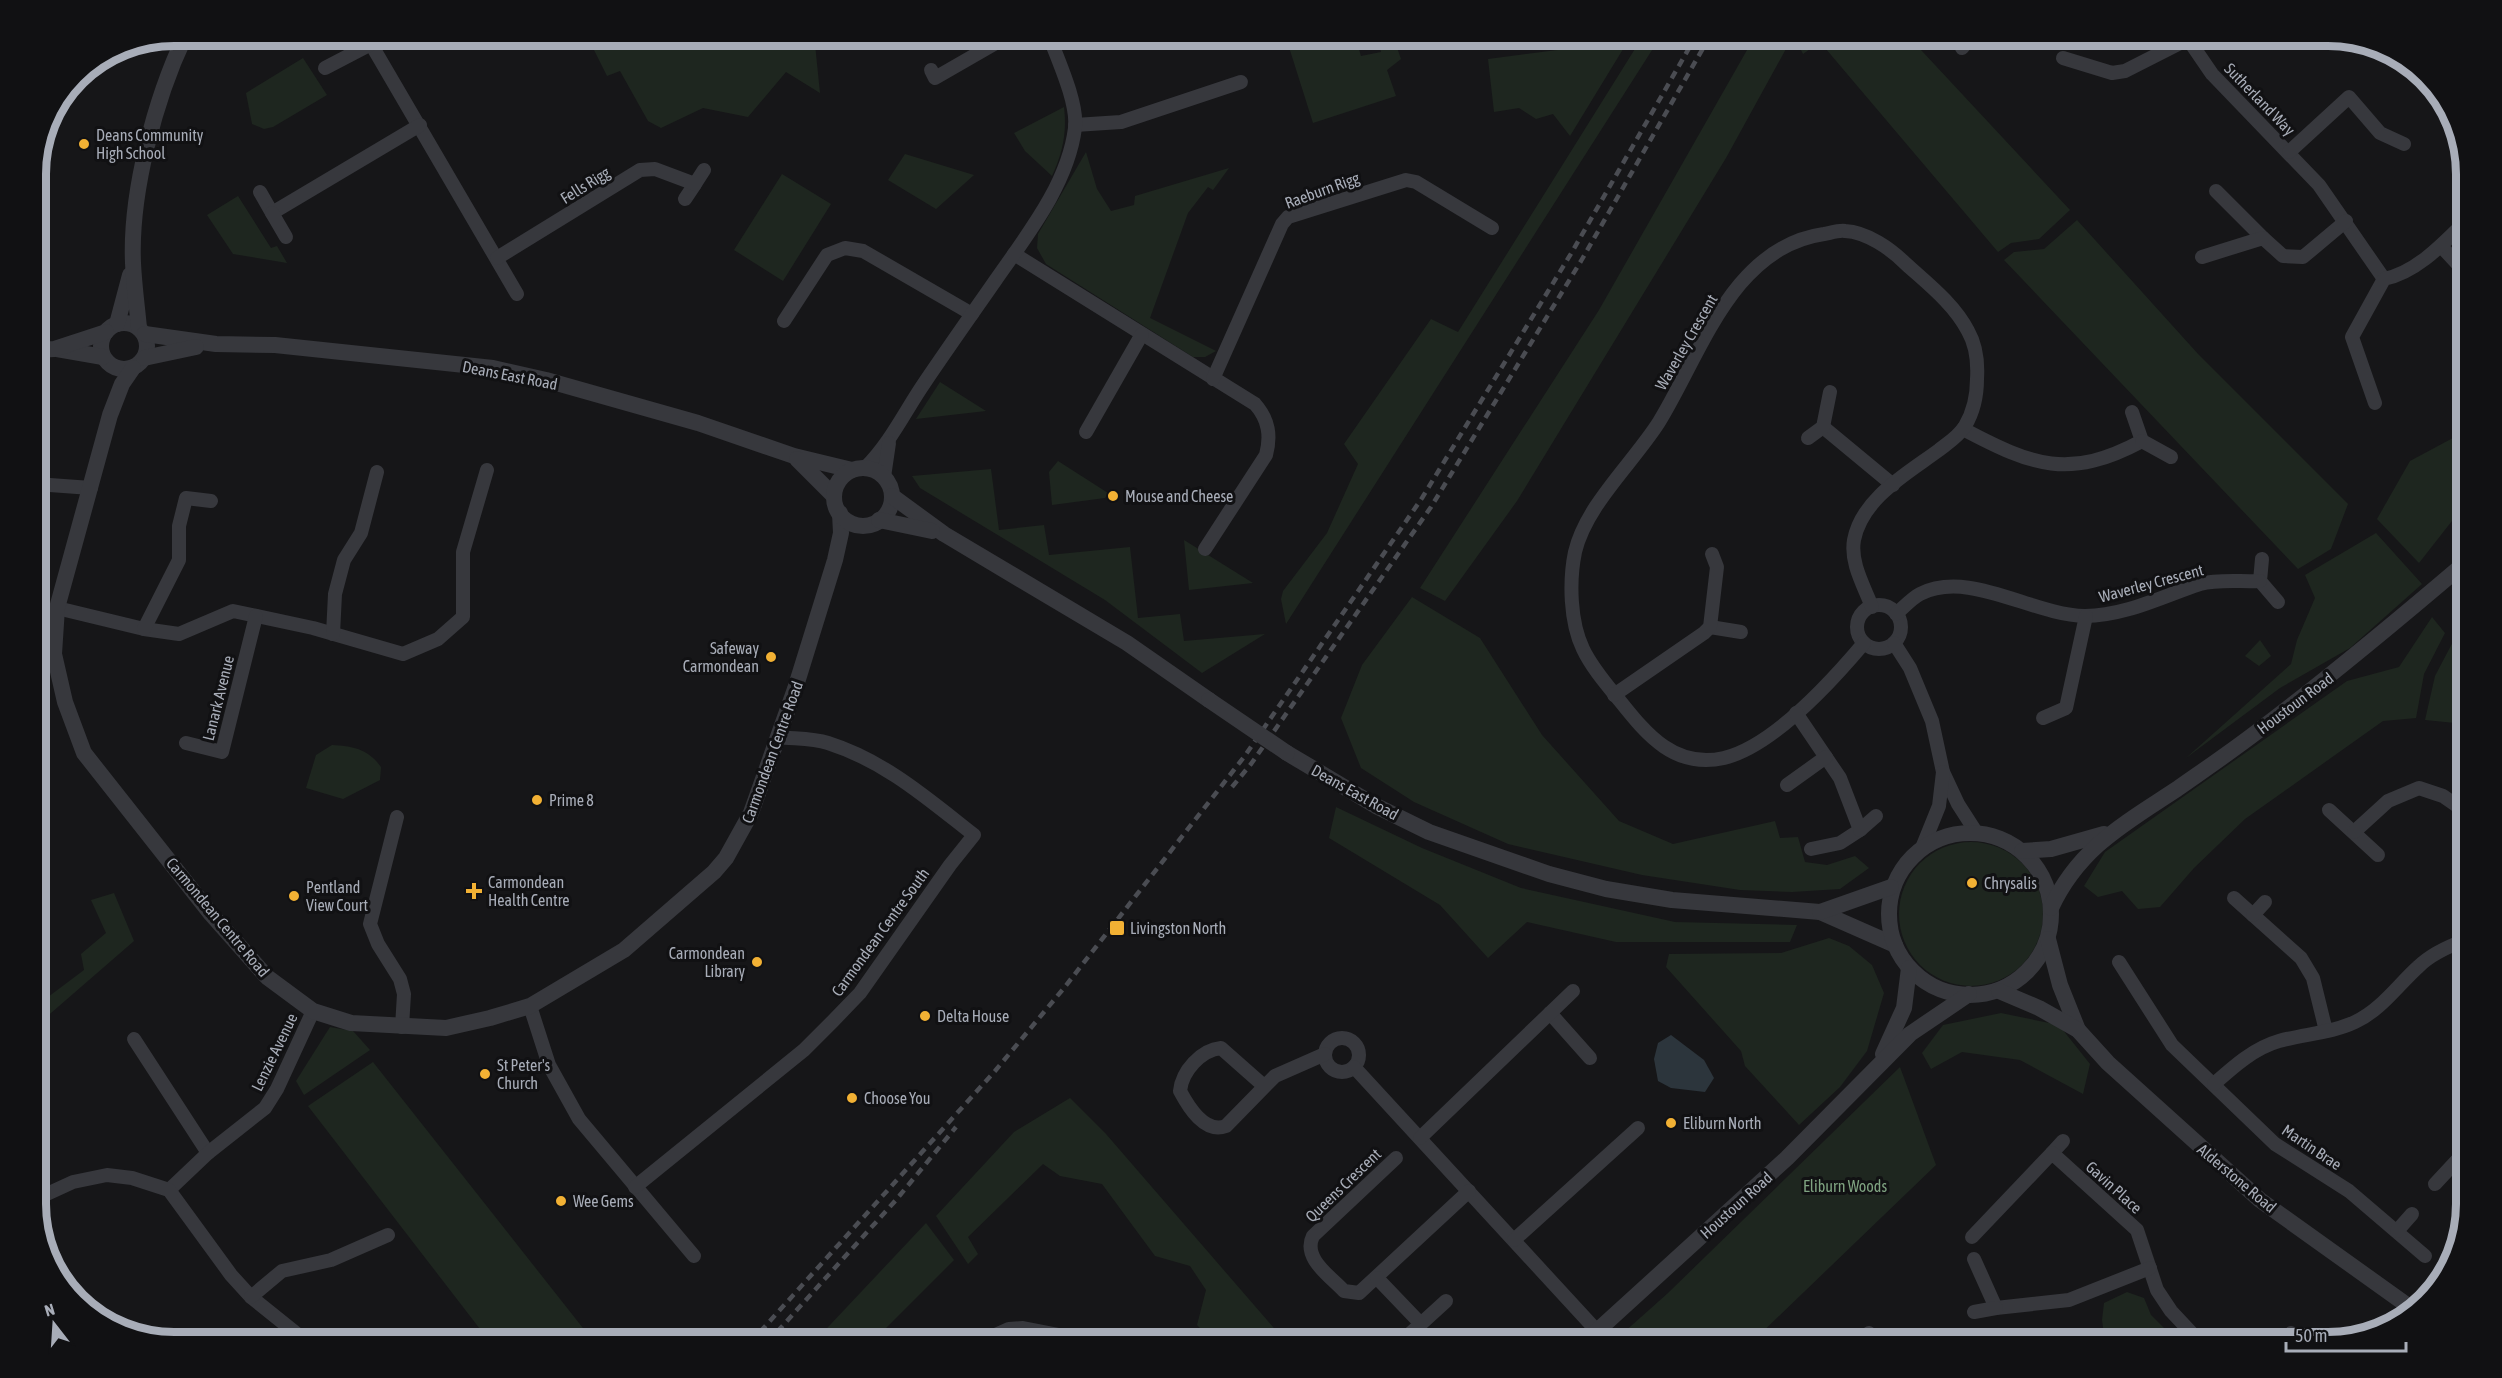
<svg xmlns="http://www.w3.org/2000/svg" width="2502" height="1378" font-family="'Asap Condensed',sans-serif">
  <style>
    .green { fill: #1e261f }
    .water { fill: #2c353c }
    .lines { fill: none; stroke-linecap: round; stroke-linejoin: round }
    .minor { stroke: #37383d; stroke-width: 14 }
    .tertiary { stroke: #37383d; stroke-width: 16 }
    .rail { stroke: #4a4c52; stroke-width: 4.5; stroke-dasharray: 8 6; stroke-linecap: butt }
    .tertiary-bridge { stroke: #37383d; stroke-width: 16 }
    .poi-dot { fill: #f2b134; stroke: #111113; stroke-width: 2 }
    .labels { text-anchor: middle; stroke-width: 6; stroke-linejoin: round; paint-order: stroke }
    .street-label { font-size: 16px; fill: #a8adb8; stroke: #111113 }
    .poi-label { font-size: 16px; fill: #a8adb8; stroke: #111113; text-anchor: start }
    .park-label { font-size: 16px; fill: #7fa381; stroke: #111113 }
    .rim { fill: none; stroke: #a8adb8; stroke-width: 8 }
  </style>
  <rect width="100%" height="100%" fill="#161618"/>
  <g class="green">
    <path d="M587,36H811L815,44L820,93L786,72L748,117L703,108L661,128L648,121L620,71L607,76Z"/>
    <path d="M1312,36H1340L1342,41L1355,37L1361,56L1381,52L1377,36H1393L1401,59L1387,70L1396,96L1313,123L1288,44Z"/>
    <path d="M1643,36H1661L1286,624L1281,599L1283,591L1327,533L1358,464L1344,444L1431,319L1458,332Z"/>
    <path d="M1755,36H1779L1787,47L1726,158L1517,501L1445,601L1420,588L1599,310Z"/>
    <path d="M1794,36H1908L2070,210L2039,239L2011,243L1998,252L1820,42L1803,54Z"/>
    <path d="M1628,41L1570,136L1553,114L1536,119L1519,108L1494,112L1488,59Z"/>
    <path d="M303,58L327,95L273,127L264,129L252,124L246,93Z"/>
    <path d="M1064,107C1067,132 1063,152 1052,176L1025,151L1014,133Z"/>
    <path d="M1086,152L1097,189L1111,211L1134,205L1135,196L1229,168L1213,190L1208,187L1188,213L1150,318L1216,351L1205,357H1193L1046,264L1037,248L1038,234Z"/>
    <path d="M905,154L974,175L936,209L888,180Z"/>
    <path d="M782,174L831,204L783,281L734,250Z"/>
    <path d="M238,196L271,248L277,246L287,263L233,254L207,215Z"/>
    <path d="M2077,220L2199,355L2348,504L2331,549L2298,569L2004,260L2014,252L2044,249Z"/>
    <path d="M940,382L986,411L916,419Z"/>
    <path d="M2466,431V503L2419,563L2377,519L2410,461Z"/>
    <path d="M1058,461L1108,493L1105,498L1052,505L1049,472Z"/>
    <path d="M991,469L999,530L1044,525L1049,555L1130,547L1138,618L1180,614L1184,641L1265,634L1202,673L1105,600L920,488L912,476Z"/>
    <path d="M2376,533L2422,584L2350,648L2280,688L2186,758L2291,664L2297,640L2315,598L2305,575Z"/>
    <path d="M1184,540L1253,583L1189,590Z"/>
    <path d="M1412,597L1480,638L1542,735L1619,821L1673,844L1775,821L1780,838L1798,837L1805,862L1827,865L1855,856L1869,868L1840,889L1792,892L1740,890L1642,875L1508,844L1414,802L1361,768L1341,718L1362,665Z"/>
    <path d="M2432,617L2445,633L2424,674L2416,718L2383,721L2245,819L2194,868L2160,907L2138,909L2122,891L2098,897L2084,886L2105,852L2347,681L2399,667Z"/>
    <path d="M2466,634V730L2455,723L2425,720L2435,676L2456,636Z"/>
    <path d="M2260,640L2271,656L2259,666L2245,656Z"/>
    <path d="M332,745C353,746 368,749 381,767L380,780L343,799L306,788L316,755Z"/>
    <path d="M1336,807L1422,848L1521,888L1675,922L1797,925L1790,942H1616L1527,922L1488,958L1440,905L1329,838Z"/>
    <circle cx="1971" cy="914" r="72"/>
    <path d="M114,893L134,941L36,1026V1006L84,970L81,954L106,933L91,900Z"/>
    <path d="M1829,938L1849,946L1872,965L1884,993L1867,1051L1840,1087L1799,1125L1745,1066L1741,1051L1666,967L1669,954L1781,953Z"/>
    <path d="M2001,1013L2059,1025L2090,1064L2083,1094L2020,1060L1962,1052L1931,1069L1922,1053L1943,1025Z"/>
    <path d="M330,1027L353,1031L370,1050L304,1095L296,1081Z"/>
    <path d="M373,1062L594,1342H490L308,1106Z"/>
    <path d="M1900,1067L1936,1165L1752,1342H1613L1668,1293Z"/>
    <path d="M1070,1098L1106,1134L1286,1342H1213L1197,1325L1206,1290L1190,1266L1155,1256L1102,1184L1060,1176L1043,1164L968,1237L978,1254L968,1264L936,1216L1014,1132Z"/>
    <path d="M926,1223L954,1260L872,1342H814Z"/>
    <path d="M2127,1292L2144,1298L2151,1315L2172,1336L2160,1342H2105L2102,1320L2104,1303Z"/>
  </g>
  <path class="water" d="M1671,1035L1704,1060L1714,1078L1705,1092L1671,1088L1658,1081L1654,1059L1658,1043Z"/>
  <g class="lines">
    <g class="minor">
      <path d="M371,36V44L517,294"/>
      <path d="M1364,36L1366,43"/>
      <path d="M2186,36L2212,74L2319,185L2384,279"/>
      <path d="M1962,48L1972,36"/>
      <path d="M2063,58L2112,73L2125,71L2188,39"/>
      <path d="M325,68L371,44"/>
      <path d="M931,70L935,78L1008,36"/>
      <path d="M1075,125L1121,122L1241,82"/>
      <path d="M2289,152L2349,97L2380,133L2404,144"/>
      <path d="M2216,191L2263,238"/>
      <path d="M260,192L272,213L420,125"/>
      <path d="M685,199L695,184"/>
      <path d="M272,213L286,237"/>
      <path d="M2441,246L2466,273"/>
      <path d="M1014,254L1255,404C1269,420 1271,436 1266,455L1205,549"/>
      <path d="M2202,257L2263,238L2283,256L2303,257L2346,221"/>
      <path d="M497,258L640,170L655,169L695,184L704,170"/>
      <path d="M784,321L827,255L845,248L863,251L972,314"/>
      <path d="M1213,379L1282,224L1288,217L1406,180L1416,182L1492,228"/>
      <path d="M2375,403L2352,337L2384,279C2414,273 2439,248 2461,226"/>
      <path d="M1823,427L1893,485"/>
      <path d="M1963,429C2033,466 2069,480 2142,441L2132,412"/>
      <path d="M1086,432L1142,334"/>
      <path d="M1808,438L1823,427L1830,392"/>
      <path d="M2142,441L2171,457"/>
      <path d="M865,468C891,442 905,411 925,382C948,348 972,314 995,281C1027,235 1068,184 1075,128C1078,103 1058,60 1049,36"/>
      <path d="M884,477L889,443"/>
      <path d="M36,484L91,488"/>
      <path d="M2262,559L2260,581L2278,602"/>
      <circle cx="1879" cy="627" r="22"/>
      <path d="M57,608L144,629L179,634L233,611L313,628L403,654L438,639L463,617V552L487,470"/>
      <path d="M1896,614C1903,608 1912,598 1920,594C1969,569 2032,615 2085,616C2125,616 2163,596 2200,584C2218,579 2241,582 2260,581"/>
      <path d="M1710,627L1741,632"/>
      <path d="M144,629L179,560V526L186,498L211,501"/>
      <path d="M333,634L335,594L344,560L361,533L377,472"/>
      <path d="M1864,643C1832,681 1773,746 1724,758C1675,769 1647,735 1620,701C1607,685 1592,668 1583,649C1570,622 1569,581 1575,552C1586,505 1633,463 1659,422C1701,354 1732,247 1824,234C1830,233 1839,230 1845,231C1867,232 1891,249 1906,264C1928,284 1954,304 1968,331C1976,345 1978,363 1977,379C1977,396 1974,411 1965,426C1959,436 1948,443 1939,450C1908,473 1862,498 1854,540C1850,563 1864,586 1872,607"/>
      <path d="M1894,643L1910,668L1932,721L1943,772L1958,804L1976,832"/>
      <path d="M1614,695L1704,633L1710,627L1717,567L1712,554"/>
      <path d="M1796,713L1840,778L1860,830L1840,843L1811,849"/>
      <path d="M2043,718L2066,708L2086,616"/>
      <path d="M186,743L222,752L256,616"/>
      <path d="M1787,785L1826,757"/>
      <path d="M2329,810L2378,855"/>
      <path d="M397,817L370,924L378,944L400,979L404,994L402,1027"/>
      <path d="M1860,830L1876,816"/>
      <path d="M2354,832L2388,801L2419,788L2443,796L2466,812"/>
      <path d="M1922,848L1939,806L1943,772"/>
      <path d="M2234,898L2301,958L2313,978L2326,1031"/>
      <path d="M2253,915L2265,902"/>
      <path d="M2119,962L2172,1045L2275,1144L2349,1191L2425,1256"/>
      <path d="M530,1006L549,1065L579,1119L694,1256"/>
      <path d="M1550,1013L1590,1058"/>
      <circle cx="1342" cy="1055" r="17"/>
      <path d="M134,1039L208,1153"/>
      <path d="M1354,1067L1597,1331"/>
      <path d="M2214,1084C2233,1067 2254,1048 2279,1041C2304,1034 2332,1033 2355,1022C2381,1010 2398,985 2418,967C2431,954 2449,946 2466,940"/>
      <path d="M1264,1086L1221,1048C1201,1050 1182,1071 1180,1091C1189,1108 1205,1134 1226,1126L1275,1076L1325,1054"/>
      <path d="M1420,1138L1573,991"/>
      <path d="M2052,1153L2063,1141"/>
      <path d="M1396,1158L1313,1236C1302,1258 1330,1276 1344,1291L1359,1293L1469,1191"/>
      <path d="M2435,1184L2461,1156L2466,1143"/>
      <path d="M635,1187L804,1050L833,1021L860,993L950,865L974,835C928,799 885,761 828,743C812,738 794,739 778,737"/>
      <path d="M169,1190L208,1153L265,1108L277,1089L313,1011"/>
      <path d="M36,1199L73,1182L107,1175L132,1178L169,1190L231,1275L251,1297L307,1342"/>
      <path d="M2397,1231L2412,1214"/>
      <path d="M1972,1237L2052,1153L2137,1230L2157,1290L2171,1311L2200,1342"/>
      <path d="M1514,1240L1638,1128"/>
      <path d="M1974,1259L1996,1308L2069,1300L2150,1268"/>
      <path d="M1377,1278L1421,1324"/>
      <path d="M251,1297L282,1271L331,1260L388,1235"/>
      <path d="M1974,1312L1996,1308"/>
      <path d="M2291,1333L2307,1342"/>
      <path d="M980,1342L1009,1329L1023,1328L1095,1342"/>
      <path d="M1401,1342L1446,1301"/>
      <path d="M1859,1342L1869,1333"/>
    </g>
    <g class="tertiary">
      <circle cx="124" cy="346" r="23"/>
      <path d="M117,324L130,275"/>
      <path d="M139,328C137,306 134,285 133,263C130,193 155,99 185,36"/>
      <path d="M145,334L216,344L275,345L493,368L546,380L698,423L794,456L852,470"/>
      <path d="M57,349L103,357"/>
      <path d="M36,350L54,349L106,332"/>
      <path d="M144,358L196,347"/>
      <path d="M133,368L122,384L110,415L57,608L54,654L65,702L84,753L211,914L267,977L313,1011L351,1023L446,1028L490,1018L530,1006L624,950L714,872L726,858L751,813L795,689L835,560L841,533L840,513"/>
      <path d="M797,459L834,496"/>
      <circle cx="863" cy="497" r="29"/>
      <path d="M892,496L944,534L1127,643L1209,700"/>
      <path d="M879,520L932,531"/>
      <path d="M1287,753L1376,806L1429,832L1549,874L1606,889L1672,900L1820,912L1895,945"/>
      <circle cx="1970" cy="914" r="81"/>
      <path d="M2022,851L2051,849L2104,834"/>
      <path d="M2051,908C2079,848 2124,824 2177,789C2204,770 2232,751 2258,731C2330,677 2398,620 2466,562"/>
      <path d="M1820,912L1891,887"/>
      <path d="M2048,939L2060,985L2078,1030"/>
      <path d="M1999,991L2039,1008L2078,1030L2108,1063L2260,1200L2411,1308"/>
      <path d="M1883,1054L1904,1008L1909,968"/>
      <path d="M1585,1342L1787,1158L1910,1034L1969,994"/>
    </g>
    <g class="rail">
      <path d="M1232,787L1251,764L1431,507L1581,261L1710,36"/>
      <path d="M751,1342L995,1071L1064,988L1244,757L1422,498L1572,252L1696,36"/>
      <path d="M768,1342L896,1200L956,1127"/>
    </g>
    <path class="tertiary-bridge" d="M1209,700L1287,753"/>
  </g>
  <g class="poi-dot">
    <circle cx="84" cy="144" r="6"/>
    <circle cx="1113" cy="496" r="6"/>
    <circle cx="771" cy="657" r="6"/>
    <circle cx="537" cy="800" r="6"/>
    <circle cx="1972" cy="883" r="6"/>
    <path d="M471 882h6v6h6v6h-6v6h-6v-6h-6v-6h6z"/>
    <circle cx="294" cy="896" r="6"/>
    <rect x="1109" y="920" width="16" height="16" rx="3"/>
    <circle cx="757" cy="962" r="6"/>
    <circle cx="925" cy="1016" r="6"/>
    <circle cx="485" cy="1074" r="6"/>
    <circle cx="852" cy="1098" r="6"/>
    <circle cx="1671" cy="1123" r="6"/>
    <circle cx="561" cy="1201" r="6"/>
  </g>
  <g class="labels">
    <g class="street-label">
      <text transform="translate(2260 99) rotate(46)" y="6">Sutherland Way</text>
      <text transform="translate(585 185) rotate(-32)" y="6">Fells Rigg</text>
      <text transform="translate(1322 190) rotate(-20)" y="6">Raeburn Rigg</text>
      <text transform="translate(1686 342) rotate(-60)" y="6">Waverley Crescent</text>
      <text transform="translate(510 375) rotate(11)" y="6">Deans East Road</text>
      <text transform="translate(2151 583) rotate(-15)" y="6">Waverley Crescent</text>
      <text transform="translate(218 698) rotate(-76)" y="6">Lanark Avenue</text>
      <text transform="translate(2295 703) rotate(-37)" y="6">Houstoun Road</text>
      <text transform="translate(772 752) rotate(-70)" y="6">Carmondean Centre Road</text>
      <text transform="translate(1355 792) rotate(29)" y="6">Deans East Road</text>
      <text transform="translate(218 917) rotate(50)" y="6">Carmondean Centre Road</text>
      <text transform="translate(880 932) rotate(-54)" y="6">Carmondean Centre South</text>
      <text transform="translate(274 1052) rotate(-64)" y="6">Lenzie Avenue</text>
      <text transform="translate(2312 1147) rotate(34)" y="6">Martin Brae</text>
      <text transform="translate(2237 1178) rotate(40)" y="6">Alderstone Road</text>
      <text transform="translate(1343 1185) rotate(-44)" y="6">Queens Crescent</text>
      <text transform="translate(2114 1187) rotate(42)" y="6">Gavin Place</text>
      <text transform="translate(1736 1205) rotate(-42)" y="6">Houstoun Road</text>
    </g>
    <g class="poi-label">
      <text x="96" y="141">Deans Community<tspan x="96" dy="18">High School</tspan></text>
      <text x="1125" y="502">Mouse and Cheese</text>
      <text x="759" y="654" text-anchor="end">Safeway<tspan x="759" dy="18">Carmondean</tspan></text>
      <text x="549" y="806">Prime 8</text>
      <text x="488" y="888">Carmondean<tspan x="488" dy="18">Health Centre</tspan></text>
      <text x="1984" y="889">Chrysalis</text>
      <text x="306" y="893">Pentland<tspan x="306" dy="18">View Court</tspan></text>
      <text x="1130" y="934">Livingston North</text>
      <text x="745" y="959" text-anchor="end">Carmondean<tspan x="745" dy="18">Library</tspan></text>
      <text x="937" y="1022">Delta House</text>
      <text x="497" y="1071">St Peter's<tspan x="497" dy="18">Church</tspan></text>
      <text x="864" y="1104">Choose You</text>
      <text x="1683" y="1129">Eliburn North</text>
      <text x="573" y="1207">Wee Gems</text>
    </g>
    <g class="park-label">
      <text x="1845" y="1192">Eliburn Woods</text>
    </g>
  </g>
  <path d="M0 0H2502V1378H0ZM174 46H2328A128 128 0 0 1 2456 174V1204A128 128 0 0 1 2328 1332H174A128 128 0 0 1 46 1204V174A128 128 0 0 1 174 46Z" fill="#111113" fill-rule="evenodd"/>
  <path class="rim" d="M174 46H2328A128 128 0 0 1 2456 174V1204A128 128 0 0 1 2328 1332H174A128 128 0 0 1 46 1204V174A128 128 0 0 1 174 46Z"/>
  <g transform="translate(54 1324) rotate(343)" stroke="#111113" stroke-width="4.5" paint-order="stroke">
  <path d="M0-4.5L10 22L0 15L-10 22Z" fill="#a8adb8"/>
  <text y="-9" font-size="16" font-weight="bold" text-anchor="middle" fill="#a8adb8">N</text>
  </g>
  <path d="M2286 1342v9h120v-9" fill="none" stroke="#a8adb8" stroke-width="3"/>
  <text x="2295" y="1342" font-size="18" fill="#a8adb8" stroke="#111113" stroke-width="4.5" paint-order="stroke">50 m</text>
</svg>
